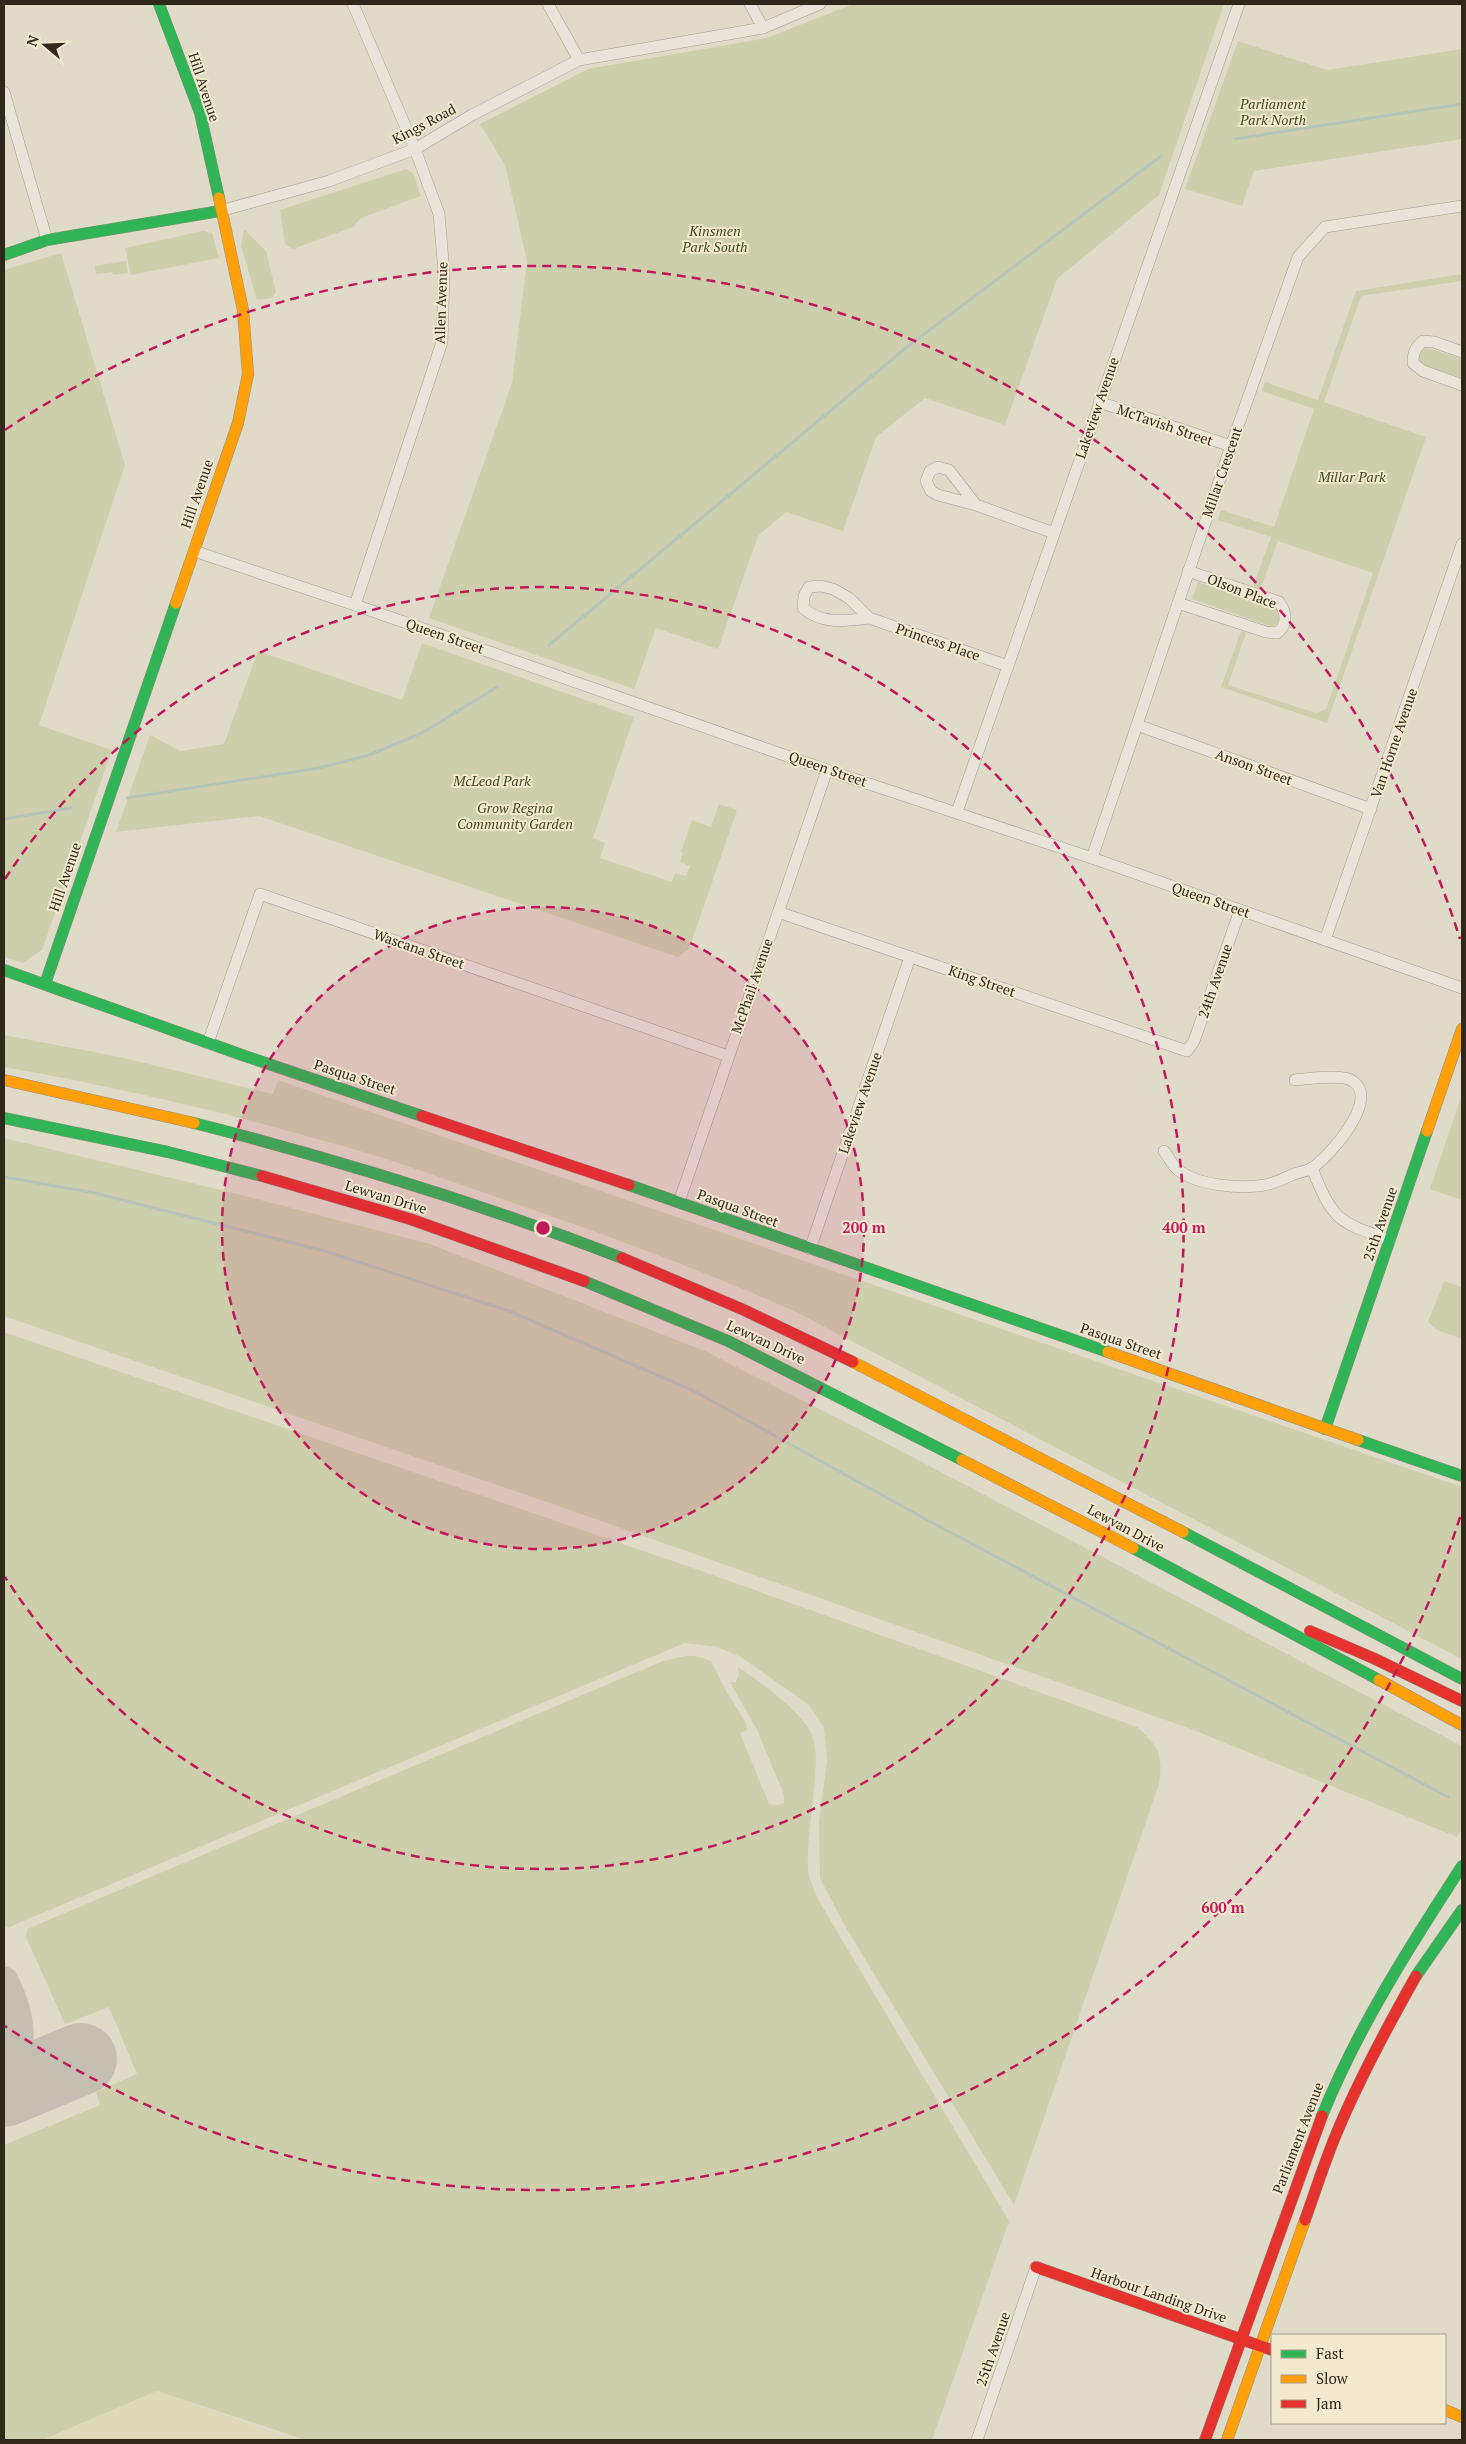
<svg xmlns="http://www.w3.org/2000/svg" width="1466" height="2444" font-family="'PT Serif',serif">
  <style>
    .farmland { fill: #dfd9ba }
    .green { fill: #cdcfac }
    .lines { fill: none; stroke-linecap: round; stroke-linejoin: round }
    .stream { stroke: #b5c5bb; stroke-width: 3 }
    .taxiway { stroke: #c4bfb2; stroke-width: 29 }
    .runway { stroke: #c4bfb2; stroke-width: 72 }
    .street-casing { stroke: #a59f93; stroke-width: 12 }
    .fast-casing { stroke: #948e83; stroke-width: 12 }
    .slow-casing { stroke: #948e83; stroke-width: 12 }
    .jam-casing { stroke: #948e83; stroke-width: 12 }
    .street { stroke: #e8e4da; stroke-width: 11 }
    .fast { stroke: #30b455; stroke-width: 11 }
    .slow { stroke: #ff9f0a; stroke-width: 11 }
    .jam { stroke: #e5322d; stroke-width: 11 }
    .ring { fill: none; stroke: #c2185b; stroke-width: 2.5; stroke-dasharray: 9 6 }
    .labels { text-anchor: middle; stroke-width: 4; stroke-linejoin: round; paint-order: stroke }
    .street-label { font-size: 14px; fill: #31281c; stroke: #f2e9ce }
    .park-label { font-size: 14px; font-style: italic; fill: #414c25; stroke: #f2e9ce }
    .centre { fill: #c2185b; stroke: #f2e9ce; stroke-width: 2.5 }
    .ring-label { font-size: 15px; text-anchor: middle; font-weight: bold; fill: #c2185b; stroke: #f2e9ce; stroke-width: 4; stroke-linejoin: round; paint-order: stroke }
  </style>
  <rect width="100%" height="100%" fill="#e0dac9"/>
  <path class="farmland" d="M157,2391L295,2440H42Z"/>
  <g class="green">
    <path d="M853,4H1224L1159,195L1057,279L1005,425L925,398L876,437L843,531L786,512L758,536L718,649L656,628L634,689L429,618L512,383L527,261L505,165L480,124L588,69L767,38Z"/>
    <path d="M1238,41L1327,70L1462,49V139L1254,171L1242,206L1185,189Z"/>
    <path d="M406,169L413,173L421,196L361,218L353,227L293,249L285,244L280,210Z"/>
    <path d="M244,229L266,251L276,292L272,298L257,300L241,246Z"/>
    <path d="M203,231L212,233L219,258L131,275L125,248Z"/>
    <path d="M61,253L125,465L39,725L112,750L42,950L23,963L4,957V270Z"/>
    <path d="M126,261L128,273L113,275L112,272L96,274L95,266Z"/>
    <path d="M1462,274V281L1361,296L1324,402L1426,437L1327,723L1221,687L1241,631L1246,633L1228,685L1316,713L1326,709L1373,573L1278,541L1260,590L1253,587L1271,537L1218,520L1221,510L1274,527L1314,409L1262,391L1265,382L1318,400L1356,291Z"/>
    <path d="M1425,347L1462,359V378L1419,364L1417,351Z"/>
    <path d="M1198,582L1277,610L1280,620L1274,626H1270L1192,599Z"/>
    <path d="M422,643L634,717L593,838L605,843L600,858L672,882L675,873L686,876L690,866L680,862L683,853L681,852L692,820L711,827L719,804L737,810L689,949L678,957L259,816L116,832L150,735L180,751L224,744L258,651L402,700Z"/>
    <path d="M4,1035L120,1057L273,1094L278,1080L1462,1487V1659L794,1311C697,1268 598,1232 499,1198C459,1184 420,1170 380,1157C257,1120 130,1089 4,1067Z"/>
    <path d="M1462,1094V1200L1430,1189Z"/>
    <path d="M4,1138L238,1194L430,1244L705,1351L859,1429L1462,1746V1829L1457,1837L1191,1729L567,1509L4,1316Z"/>
    <path d="M1444,1281L1462,1287V1339L1437,1330L1428,1322Z"/>
    <path d="M4,1332L696,1569L1137,1727C1159,1747 1163,1753 1159,1784L1014,2205L845,1926L820,1878L819,1821L827,1761L824,1728L809,1705L741,1657L717,1647L685,1643L21,1922L8,1928L4,1926Z"/>
    <path d="M686,1656H696L711,1661L725,1689L746,1723L747,1730L740,1733L769,1804L778,1805L784,1803V1795L757,1730L730,1682H736L739,1675L738,1667C761,1683 793,1705 809,1729C827,1755 802,1839 809,1876C811,1884 816,1893 819,1901L1009,2221L932,2440H305L157,2391L42,2440H4V2145L100,2105L96,2092L137,2074L109,2007L65,2024L26,1937L27,1929L663,1661Z"/>
  </g>
  <g class="lines">
    <g class="stream">
      <path d="M1235,139L1462,104"/>
      <path d="M549,645L907,347L1161,156"/>
      <path d="M127,798L319,768L369,755L422,733L497,687"/>
      <path d="M4,819L71,808"/>
      <path d="M4,1177L95,1193L325,1251L509,1311L694,1391L929,1521L1448,1797"/>
    </g>
    <path class="taxiway" d="M4,1981C21,2015 27,2047 4,2079"/>
    <path class="runway" d="M4,2091L81,2059"/>
    <g class="street-casing">
      <g id="street">
        <path d="M353,4L415,149L439,214L444,273L442,342L355,605"/>
        <path d="M548,4L579,60"/>
        <path d="M750,4L763,28"/>
        <path d="M4,92L47,240"/>
        <path d="M220,211L329,181L415,149L472,115L579,60L763,28L820,4"/>
        <path d="M1462,352L1434,342L1423,341C1415,348 1413,353 1413,363L1423,371L1462,385"/>
        <path d="M1099,402L1231,446"/>
        <path d="M976,505L949,470L938,467L930,471L926,481L931,491L938,495L976,505L1054,533"/>
        <path d="M194,551L355,605L827,770L1092,858L1462,988"/>
        <path d="M1178,603L1266,632L1277,633C1288,624 1287,613 1279,602L1188,571"/>
        <path d="M869,618C845,621 823,625 803,608L804,596L809,587L821,586L833,589L849,598L869,618L1008,666"/>
        <path d="M1137,725L1371,809"/>
        <path d="M957,812L1239,4"/>
        <path d="M1092,858L1231,446L1298,257L1325,227L1462,206"/>
        <path d="M778,912L1187,1051L1194,1041L1240,910"/>
        <path d="M1325,940L1462,544"/>
        <path d="M208,1043L260,894L728,1056"/>
        <path d="M1164,1151C1168,1156 1172,1165 1177,1169C1197,1186 1241,1189 1265,1185C1275,1183 1285,1178 1294,1174C1300,1172 1307,1171 1312,1168C1329,1157 1379,1101 1354,1082C1343,1073 1309,1079 1295,1080"/>
        <path d="M1312,1168C1333,1221 1338,1222 1390,1240"/>
        <path d="M679,1202L827,770"/>
        <path d="M810,1249L910,957"/>
        <path d="M977,2440L1036,2267"/>
      </g>
    </g>
    <g class="fast-casing">
      <g id="fast">
        <path d="M159,4L200,113L219,198"/>
        <path d="M4,255L47,240L220,211"/>
        <path d="M4,970L242,1055L422,1116"/>
        <path d="M45,984L176,603"/>
        <path d="M4,1118L168,1152L262,1176"/>
        <path d="M194,1123C339,1160 482,1204 622,1258"/>
        <path d="M629,1185L1108,1352"/>
        <path d="M584,1281L728,1341L962,1460"/>
        <path d="M1325,1429L1427,1131"/>
        <path d="M1358,1440L1462,1476"/>
        <path d="M1183,1532L1462,1679"/>
        <path d="M1133,1548L1379,1680"/>
        <path d="M1416,1976L1462,1910"/>
        <path d="M1322,2116C1358,2027 1410,1946 1462,1866"/>
      </g>
    </g>
    <g class="slow-casing">
      <g id="slow">
        <path d="M176,603L238,423L248,374L243,310L219,198"/>
        <path d="M4,1080L194,1123"/>
        <path d="M1427,1131L1462,1029"/>
        <path d="M1108,1352L1358,1440"/>
        <path d="M853,1362L1183,1532"/>
        <path d="M962,1460L1133,1548"/>
        <path d="M1379,1680L1462,1725"/>
        <path d="M1445,2410L1462,2417"/>
        <path d="M1227,2440L1305,2220"/>
      </g>
    </g>
    <g class="jam-casing">
      <g id="jam">
        <path d="M422,1116L629,1185"/>
        <path d="M262,1176L410,1219L584,1281"/>
        <path d="M622,1258L744,1310L853,1362"/>
        <path d="M1310,1631L1373,1658L1462,1701"/>
        <path d="M1305,2220C1315,2192 1324,2164 1335,2137C1358,2081 1386,2029 1416,1976"/>
        <path d="M1036,2267L1272,2350"/>
        <path d="M1205,2440L1322,2116"/>
      </g>
    </g>
    <use href="#street" class="street"/>
    <use href="#fast" class="fast"/>
    <use href="#slow" class="slow"/>
    <use href="#jam" class="jam"/>
  </g>
  <circle cx="543" cy="1228" r="321" fill="#c2185b" fill-opacity=".12"/>
  <g class="ring">
    <circle cx="543" cy="1228" r="321"/>
    <path d="M5 879A641 641 0 1 1 5 1577"/>
    <path d="M1460 1517A962 962 0 0 1 5 2026M5 430A962 962 0 0 1 1460 939"/>
  </g>
  <g class="labels">
    <g class="street-label">
      <text transform="translate(204 87) rotate(72)" y="5">Hill Avenue</text>
      <text transform="translate(424 124) rotate(-28)" y="5">Kings Road</text>
      <text transform="translate(441 303) rotate(-88)" y="5">Allen Avenue</text>
      <text transform="translate(1097 408) rotate(-71)" y="5">Lakeview Avenue</text>
      <text transform="translate(1165 425) rotate(19)" y="5">McTavish Street</text>
      <text transform="translate(1222 472) rotate(-71)" y="5">Millar Crescent</text>
      <text transform="translate(197 494) rotate(-71)" y="5">Hill Avenue</text>
      <text transform="translate(1242 591) rotate(21)" y="5">Olson Place</text>
      <text transform="translate(445 636) rotate(19)" y="5">Queen Street</text>
      <text transform="translate(938 642) rotate(19)" y="5">Princess Place</text>
      <text transform="translate(1394 743) rotate(-71)" y="5">Van Horne Avenue</text>
      <text transform="translate(1254 767) rotate(20)" y="5">Anson Street</text>
      <text transform="translate(828 769) rotate(19)" y="5">Queen Street</text>
      <text transform="translate(65 877) rotate(-71)" y="5">Hill Avenue</text>
      <text transform="translate(1211 900) rotate(19)" y="5">Queen Street</text>
      <text transform="translate(419 949) rotate(19)" y="5">Wascana Street</text>
      <text transform="translate(982 981) rotate(19)" y="5">King Street</text>
      <text transform="translate(1215 981) rotate(-71)" y="5">24th Avenue</text>
      <text transform="translate(752 986) rotate(-71)" y="5">McPhail Avenue</text>
      <text transform="translate(355 1077) rotate(18)" y="5">Pasqua Street</text>
      <text transform="translate(860 1103) rotate(-71)" y="5">Lakeview Avenue</text>
      <text transform="translate(386 1197) rotate(17)" y="5">Lewvan Drive</text>
      <text transform="translate(738 1208) rotate(20)" y="5">Pasqua Street</text>
      <text transform="translate(1380 1224) rotate(-71)" y="5">25th Avenue</text>
      <text transform="translate(1121 1341) rotate(19)" y="5">Pasqua Street</text>
      <text transform="translate(766 1342) rotate(25)" y="5">Lewvan Drive</text>
      <text transform="translate(1126 1528) rotate(28)" y="5">Lewvan Drive</text>
      <text transform="translate(1298 2138) rotate(-69)" y="5">Parliament Avenue</text>
      <text transform="translate(1159 2295) rotate(19)" y="5">Harbour Landing Drive</text>
      <text transform="translate(993 2349) rotate(-71)" y="5">25th Avenue</text>
    </g>
    <g class="park-label">
      <text x="1273" y="109">Parliament<tspan x="1273" dy="16">Park North</tspan></text>
      <text x="715" y="236">Kinsmen<tspan x="715" dy="16">Park South</tspan></text>
      <text x="1352" y="482">Millar Park</text>
      <text x="492" y="786">McLeod Park</text>
      <text x="515" y="813">Grow Regina<tspan x="515" dy="16">Community Garden</tspan></text>
    </g>
  </g>
  <circle cx="543" cy="1228" r="8" class="centre"/>
  <g class="ring-label">
    <text x="864" y="1233">200 m</text>
    <text x="1184" y="1233">400 m</text>
    <text x="1223" y="1913">600 m</text>
  </g>
  <rect width="1466" height="2444" fill="none" stroke="#31281c" stroke-width="10"/>
  <rect x="1271" y="2334" width="175" height="90" fill="#f2e9ce" stroke="#a59c87"/>
  <rect x="1281" y="2350" width="25" height="8" fill="#30b455" stroke="#a59c87"/>
  <text x="1316" y="2359" font-size="15" fill="#31281c">Fast</text>
  <rect x="1281" y="2375" width="25" height="8" fill="#ff9f0a" stroke="#a59c87"/>
  <text x="1316" y="2384" font-size="15" fill="#31281c">Slow</text>
  <rect x="1281" y="2400" width="25" height="8" fill="#e5322d" stroke="#a59c87"/>
  <text x="1316" y="2409" font-size="15" fill="#31281c">Jam</text>
  <g transform="translate(45 45) rotate(289)" stroke="#f2e9ce" stroke-width="4" paint-order="stroke">
  <path d="M0-4L9 19L0 12L-9 19Z" fill="#31281c"/>
  <text y="-8" font-size="14" font-weight="bold" text-anchor="middle" fill="#31281c">N</text>
  </g>
</svg>
